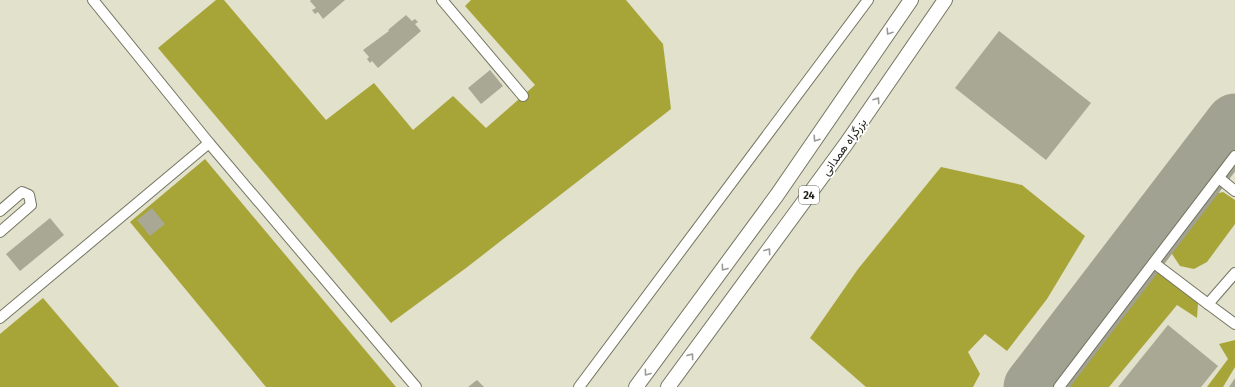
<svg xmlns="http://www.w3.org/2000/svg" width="1235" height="387" font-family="'Fira Sans',Vazirmatn,sans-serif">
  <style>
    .forest { fill: #a8a538 }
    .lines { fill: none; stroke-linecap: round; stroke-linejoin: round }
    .runway { stroke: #a2a292; stroke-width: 59 }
    .building { fill: #a8a894 }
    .minor-casing { stroke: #757562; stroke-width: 12 }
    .highway-casing { stroke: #757562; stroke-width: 16 }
    .minor { stroke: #fff; stroke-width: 10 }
    .highway { stroke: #fff; stroke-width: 14 }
    .oneway { stroke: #9a9a97 }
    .labels { text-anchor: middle; stroke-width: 3.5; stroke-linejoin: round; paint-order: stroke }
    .shield { fill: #fff; stroke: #62625d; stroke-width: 1 }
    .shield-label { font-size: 11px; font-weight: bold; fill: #1f1f18 }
    .street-label { font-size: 12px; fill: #1f1f18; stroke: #fff }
  </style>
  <rect width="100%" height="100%" fill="#e1e1cc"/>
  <g class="forest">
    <path d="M216,0H224L326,120L374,83L413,130L453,96L486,128L535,85L465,6L471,0H626L663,44L671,109L466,268L391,323L158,48Z"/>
    <path d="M205,159L396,387H266L130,222Z"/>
    <path d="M941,167L1022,185L1085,236L1047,299L1007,351L985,334L968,352L980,374L973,387H866L810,338L858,269Z"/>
    <path d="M1223,192L1235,200V224L1207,262L1194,269L1180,266L1172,254V244L1206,196Z"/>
    <path d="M1154,271L1173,274L1198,303L1197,318L1177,305L1109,387H1067Z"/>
    <path d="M43,298L119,387H0V334Z"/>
    <path d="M1235,340V367L1223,387H1207L1228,359L1219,344Z"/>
  </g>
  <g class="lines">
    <path class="runway" d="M1033,387L1235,123"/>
  </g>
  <g class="building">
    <path d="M311,0H345L323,19L318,12L315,14L312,10L316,8L310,1Z"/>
    <path d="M406,15L412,21L415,19L418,22L415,24L421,31L378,68L372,61L370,63L367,59L369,57L363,50L389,31L388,30Z"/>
    <path d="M999,31L1091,103L1046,160L955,88Z"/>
    <path d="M490,70L503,86L481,104L468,88Z"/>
    <path d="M152,208L165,224L150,236L137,220Z"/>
    <path d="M50,218L64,235L20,271L6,254Z"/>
    <path d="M1168,325L1218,366L1201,387H1118Z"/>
    <path d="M1235,378V387H1229Z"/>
    <path d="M477,380L484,387H468Z"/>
  </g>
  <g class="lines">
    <g class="minor-casing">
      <g id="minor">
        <path d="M93,0L209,143"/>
        <path d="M442,0L523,96"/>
        <path d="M1219,178L1235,191"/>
        <path d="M0,211L22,192L29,195L31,205L0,232"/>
        <path d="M1154,263L1208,304"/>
        <path d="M1235,273L1208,304L1235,324"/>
        <path d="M0,318L209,143L416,387"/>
        <path d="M579,387L868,0"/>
        <path d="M1059,387L1235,156"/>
      </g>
    </g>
    <g class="highway-casing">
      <g id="highway">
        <path d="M636,387L777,195L911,0"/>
        <path d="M668,387L846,144L945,0"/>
      </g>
    </g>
    <use href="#minor" class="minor"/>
    <use href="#highway" class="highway"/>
  </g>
  <defs><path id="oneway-chevron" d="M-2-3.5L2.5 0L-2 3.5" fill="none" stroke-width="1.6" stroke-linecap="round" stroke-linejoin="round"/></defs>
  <g class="oneway">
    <use href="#oneway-chevron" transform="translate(889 32) rotate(124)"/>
    <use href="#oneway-chevron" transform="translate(877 100) rotate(-56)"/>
    <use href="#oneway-chevron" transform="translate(816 139) rotate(124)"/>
    <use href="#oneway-chevron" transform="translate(768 251) rotate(-54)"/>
    <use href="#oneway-chevron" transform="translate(724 268) rotate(126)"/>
    <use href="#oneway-chevron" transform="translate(691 356) rotate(-54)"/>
    <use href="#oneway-chevron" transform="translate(647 373) rotate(126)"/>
  </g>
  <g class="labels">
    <rect class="shield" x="799" y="186" width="20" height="18" rx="3"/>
    <g class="shield-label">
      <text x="809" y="199">24</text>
    </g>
    <g class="street-label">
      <text transform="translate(844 147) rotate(-54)" y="4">بزرگراه همدانی</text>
    </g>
  </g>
</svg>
